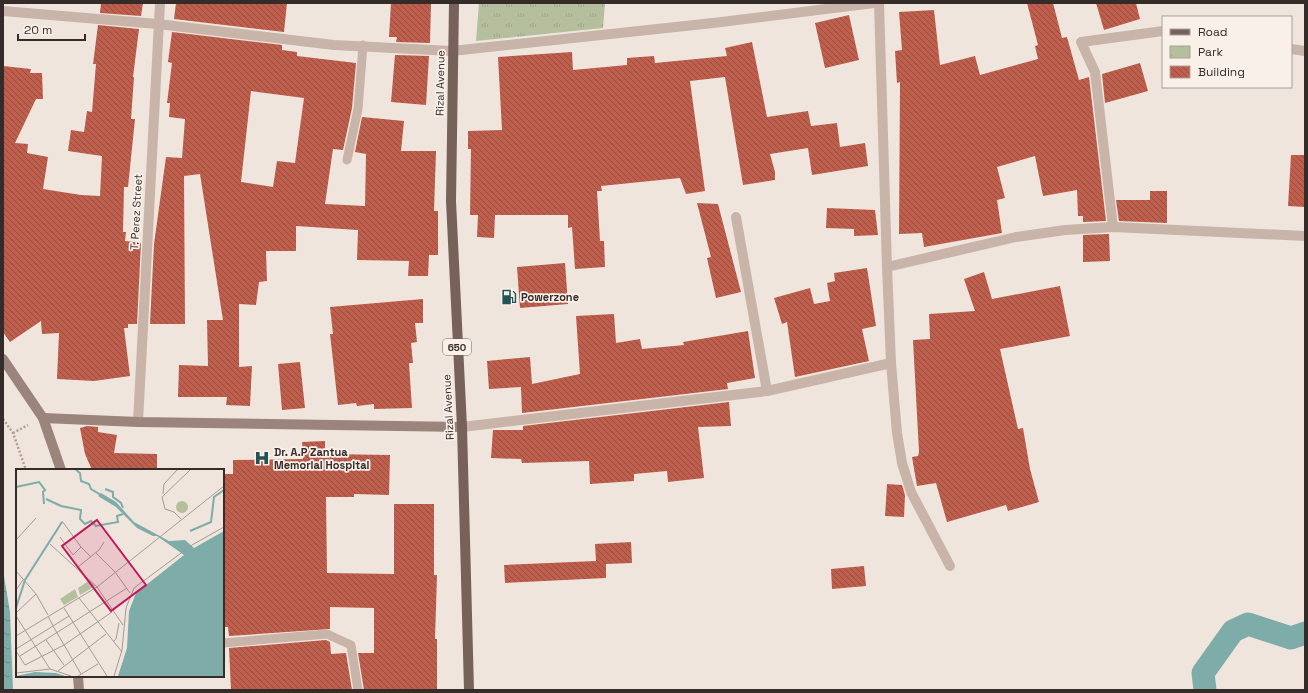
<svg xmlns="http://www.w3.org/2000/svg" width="1308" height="693" font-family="'Space Grotesk',sans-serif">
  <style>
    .park { fill: url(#park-tufts) }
    .water { fill: url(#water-ripples) }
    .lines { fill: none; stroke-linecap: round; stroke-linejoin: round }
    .canal { stroke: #7daca9; stroke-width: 23 }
    .building { fill: url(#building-back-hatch); fill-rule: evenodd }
    .path { stroke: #b39e93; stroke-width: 2.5; stroke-dasharray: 2 2; stroke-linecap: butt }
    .lane { stroke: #c8b4a9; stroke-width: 9 }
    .street { stroke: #c8b4a9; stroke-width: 10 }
    .secondary { stroke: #9b847b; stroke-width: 10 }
    .primary { stroke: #76615b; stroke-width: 10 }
    .labels { text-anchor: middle; stroke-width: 3.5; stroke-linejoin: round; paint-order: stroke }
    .shield { fill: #f8f0e9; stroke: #706663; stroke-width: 1 }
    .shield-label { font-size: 10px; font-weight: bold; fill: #352b29 }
    .street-label { font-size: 11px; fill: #352b29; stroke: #f8f0e9 }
    .poi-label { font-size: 11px; font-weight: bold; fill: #352b29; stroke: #f8f0e9; text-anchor: start }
    .inset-river { fill: none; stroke: #7daca9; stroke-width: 2 }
    .inset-road { fill: none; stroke: #a59b95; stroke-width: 1 }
    .view { fill: #c2185b; fill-opacity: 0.15; stroke: #c2185b; stroke-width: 2 }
    .inset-edge { fill: none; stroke: #352b29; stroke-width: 2 }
  </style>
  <defs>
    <pattern id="park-tufts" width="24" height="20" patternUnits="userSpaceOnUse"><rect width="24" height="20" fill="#b6bf9d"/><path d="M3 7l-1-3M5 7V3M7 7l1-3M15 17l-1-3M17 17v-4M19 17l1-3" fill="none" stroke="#9da487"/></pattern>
    <pattern id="water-ripples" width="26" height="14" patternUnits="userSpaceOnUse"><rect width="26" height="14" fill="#7daca9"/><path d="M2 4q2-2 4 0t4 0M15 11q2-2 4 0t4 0" fill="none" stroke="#678c8a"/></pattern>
    <pattern id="building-back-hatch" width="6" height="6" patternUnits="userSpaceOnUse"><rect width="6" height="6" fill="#be5e4d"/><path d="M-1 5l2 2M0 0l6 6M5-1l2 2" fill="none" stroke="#9b4e40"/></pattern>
  </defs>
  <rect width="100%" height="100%" fill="#f0e5dd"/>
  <path class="park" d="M479,3H605L603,28L476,41Z"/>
  <path class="water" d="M3,570L10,612L13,690H3Z"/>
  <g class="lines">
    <path class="canal" d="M1205,690L1203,673L1233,631L1248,624L1291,638L1305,633"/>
  </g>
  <g class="building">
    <path d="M101,3H143L141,16L100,13Z"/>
    <path d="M176,3H287L284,32L174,19Z"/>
    <path d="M391,3H431L430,43L396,42L397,37H389Z"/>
    <path d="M1027,3H1053L1062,38L1067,37L1079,80L1089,77L1106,221L1083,222V216H1078L1077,190L1043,196L1035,156L997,167L1005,198L997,200L1002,233L924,247L922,233L899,234L900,82L897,83L895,51L902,50L899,12L934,10L940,65L975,56L980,75L1038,59L1035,46L1038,45Z"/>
    <path d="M1096,3H1136L1140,19L1104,30Z"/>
    <path d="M849,15L859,60L825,68L815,23Z"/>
    <path d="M98,25L139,29L133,77H134L131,119H135L128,187H124L123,232H126L125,241L141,243L137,324H128V328H124L130,376L94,381L57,379L59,333L42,334L41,321L10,342L3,332V66L31,69L30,73H42L43,99H36L15,143L28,144L27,153L48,157L43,189L81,195L100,196L102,156L68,151L71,130L84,132L87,111L92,112L96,64H93Z"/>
    <path d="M172,32L282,45V50L297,52V56L356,63L352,108L343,150L333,149L325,204L365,206L366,154L355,152L362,117L404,121L401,151H436L434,211H438V255H429L428,276H408L409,261L357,260L358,230L296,226V251H266L267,281L259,282L256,305L239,304V367L252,366L250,406L226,405L227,397H178L179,365L208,366L207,320H223L200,174L184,176L185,324H150L154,244L166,157L182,158L185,119L169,117L170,103H167L172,63L168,62ZM251,91L304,98L295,163L277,161L273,187L241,182Z"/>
    <path d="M752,42L767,117L808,111L811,126L837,123L840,147L865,143L868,166L812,175L808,148L770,154L775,172V180L743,185L725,77L690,81L705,191L686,194L680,178L601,186L602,191H597L600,241H604L605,267L575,269L572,227L568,228V215H495L494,238L477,237L478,215H470L471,149H468V131L502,130L498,57L572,52L573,70L627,65V58L654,56L655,63L727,56L725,48Z"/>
    <path d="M395,55L429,56L426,105L391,102Z"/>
    <path d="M1140,63L1148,91L1105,103L1102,74Z"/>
    <path d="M1291,155H1305V207L1288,206Z"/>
    <path d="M1150,191H1167V223L1119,221L1116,200H1150Z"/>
    <path d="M697,203L718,204L741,292L716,298L707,258L711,257Z"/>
    <path d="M827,208L875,210L878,235L854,236V229L826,228Z"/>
    <path d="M1109,234L1110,261L1083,262V235Z"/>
    <path d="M565,263L568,304L520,308L517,267Z"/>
    <path d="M867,268L876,326L862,329L869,361L795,377L787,322L782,324L774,298L810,288L814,304L830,301L827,283L835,281L834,273Z"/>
    <path d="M984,272L992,299L1060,286L1070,336L1000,349L1018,429L1023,428L1030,469L1039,502L1008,511L1006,505L947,522L936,483L917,486L912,457L918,456L919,452L913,340L930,339L929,314L975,311L964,279Z"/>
    <path d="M423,299V323H415L417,342L411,343L413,363H409L412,408L374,409V404L357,406L356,403L338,405L330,334H333L330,307Z"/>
    <path d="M614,314L616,343L640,339L642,349L684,345L683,342L748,331L755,378L727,383L728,389L522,413L521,387L489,389L487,361L530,357L532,384L580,374L576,316Z"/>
    <path d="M300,362L305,408L282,410L278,364Z"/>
    <path d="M729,402L731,426L698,427L704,478L668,482L667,471L634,474V481L590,484L589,461L522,463L521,459L491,458L493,430H523V426Z"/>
    <path d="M87,426L98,427V432L117,435L114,453L157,454V470H92L85,454L80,428Z"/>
    <path d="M325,441V454L390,455L389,495L354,494V497H326L327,573L394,574V504H434V575H437L435,639H437V690H364L358,653H374V608L330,607V629L229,636L228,627H223V474H233V460L303,459L302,442Z"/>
    <path d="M887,484L902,485L905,495L904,517L885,516Z"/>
    <path d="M631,542L632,563L606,564V578L505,583L504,565L596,561L595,544Z"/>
    <path d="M864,566L866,586L832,589L831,569Z"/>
    <path d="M326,640L330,642L331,654L346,653L352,690H231L229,648Z"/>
  </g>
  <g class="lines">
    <g class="path">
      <path d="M3,419L13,433L26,470"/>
      <path d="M13,433L28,425"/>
    </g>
    <g class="lane">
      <path d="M347,160L358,109L363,45"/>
      <path d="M223,643L327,634L351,645L358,690"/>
    </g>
    <g class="street">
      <path d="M879,3L887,267L891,363L897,433L902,463L911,492L950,566"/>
      <path d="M3,11L158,24L334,45L452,51L713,23L874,3"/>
      <path d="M1291,49L1305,51"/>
      <path d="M736,217L767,391"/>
      <path d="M1113,227L1095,72L1081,42L1163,31"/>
      <path d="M887,267L1016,237L1065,230L1113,227L1305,236"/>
      <path d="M138,422L160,3"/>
      <path d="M462,427L767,391L891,363"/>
    </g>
    <g class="secondary">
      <path d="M3,359L43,418L61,470"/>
      <path d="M43,418L138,422L462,427"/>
      <path d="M78,676L79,690"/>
    </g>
    <path class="primary" d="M454,3L451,201L462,427L469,690"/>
  </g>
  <defs>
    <g id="fuel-bare" transform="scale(1.2)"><path d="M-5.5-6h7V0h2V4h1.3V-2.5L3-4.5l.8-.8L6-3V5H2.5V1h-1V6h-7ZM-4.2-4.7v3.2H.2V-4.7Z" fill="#215453" stroke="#f8f0e9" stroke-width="2.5" paint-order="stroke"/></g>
    <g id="hospital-bare" transform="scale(1.2)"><path d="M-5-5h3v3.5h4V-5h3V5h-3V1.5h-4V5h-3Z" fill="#215453" stroke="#f8f0e9" stroke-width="2.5" paint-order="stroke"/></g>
  </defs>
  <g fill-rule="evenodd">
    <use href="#fuel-bare" x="509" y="297"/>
    <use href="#hospital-bare" x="262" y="458"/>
  </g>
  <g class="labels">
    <rect class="shield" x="443" y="339" width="28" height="16" rx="3"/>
    <g class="shield-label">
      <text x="457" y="351">650</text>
    </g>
    <g class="street-label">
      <text transform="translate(440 83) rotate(-89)" y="4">Rizal Avenue</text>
      <text transform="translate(136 212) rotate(-87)" y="4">T. Perez Street</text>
      <text transform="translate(448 407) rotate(-93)" y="4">Rizal Avenue</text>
    </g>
    <g class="poi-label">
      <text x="521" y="301">Powerzone</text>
      <text x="274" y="456">Dr. A.P Zantua<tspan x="274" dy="13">Memorial Hospital</tspan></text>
    </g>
  </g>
  <g transform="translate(16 469)">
    <rect width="208" height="208" fill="#f0e5dd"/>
    <path d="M59,120L62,128L48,136L44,130Z" fill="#b6bf9d"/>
    <path d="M160 38a6 6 0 1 1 12 0a6 6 0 1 1-12 0Z" fill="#b6bf9d"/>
    <path d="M74,111L79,117L64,126L62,119Z" fill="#b6bf9d"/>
    <path d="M85,24L100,33L118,53L153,72L169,71L178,79L208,62V207H102L111,179L113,142L120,124L168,86L141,67H137L121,59L100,38L82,27ZM19,203L40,204L49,207H0Z" fill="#7daca9"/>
    <path class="inset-river" d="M60,1L64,4L65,12L73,15L75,20L85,26M0,18L23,13L29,21L27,23L28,35M89,20L97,23V28L105,34L107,39M30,30L45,37L65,41L64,50L69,55L75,52L80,57L102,53L101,47L107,45M174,62L195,53L198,28L208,21M0,139L9,111L46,53"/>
    <path class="inset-road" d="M147,25L148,15L161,1M165,50L158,43L149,40L146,28L174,1M46,52L65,78L75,88M44,68L57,86L65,78M0,71L20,49M34,75L81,118L107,156M80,84L99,103L114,124M62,98L83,81L88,73M0,102L20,125L32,146M0,121L7,111M63,129L106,183M48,139L91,207M0,144L20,125M0,147L34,200M53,147L37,157L65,205M0,167L81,118L208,17M30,171L48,196M97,173L100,170L103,154M0,180L37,157L32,147M0,182L9,196L48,176L96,143M4,187L111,119M42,202L90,165M0,204L34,200L55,207M62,207L82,195M98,207L106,181L110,139L118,119L176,76L208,58"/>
    <path class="view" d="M81,51L130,116L95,142L46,77Z"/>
    <rect width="208" height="208" class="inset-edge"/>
  </g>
  <rect width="1308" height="693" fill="none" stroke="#352b29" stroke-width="8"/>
  <rect x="1162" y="16" width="130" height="72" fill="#f8f0e9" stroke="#aaa19c"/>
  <rect x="1170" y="29" width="20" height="6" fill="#76615b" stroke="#aaa19c"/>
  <text x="1198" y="36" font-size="12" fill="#352b29">Road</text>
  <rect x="1170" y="46" width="20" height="12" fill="url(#park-tufts)" stroke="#aaa19c"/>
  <text x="1198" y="56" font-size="12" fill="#352b29">Park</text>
  <rect x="1170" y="66" width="20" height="12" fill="url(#building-back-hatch)" stroke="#aaa19c"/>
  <text x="1198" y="76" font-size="12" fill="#352b29">Building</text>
  <path d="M18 34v6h67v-6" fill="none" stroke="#352b29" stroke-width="2"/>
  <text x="24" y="34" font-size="12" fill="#352b29" stroke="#f8f0e9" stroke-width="3" paint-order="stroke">20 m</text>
</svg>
